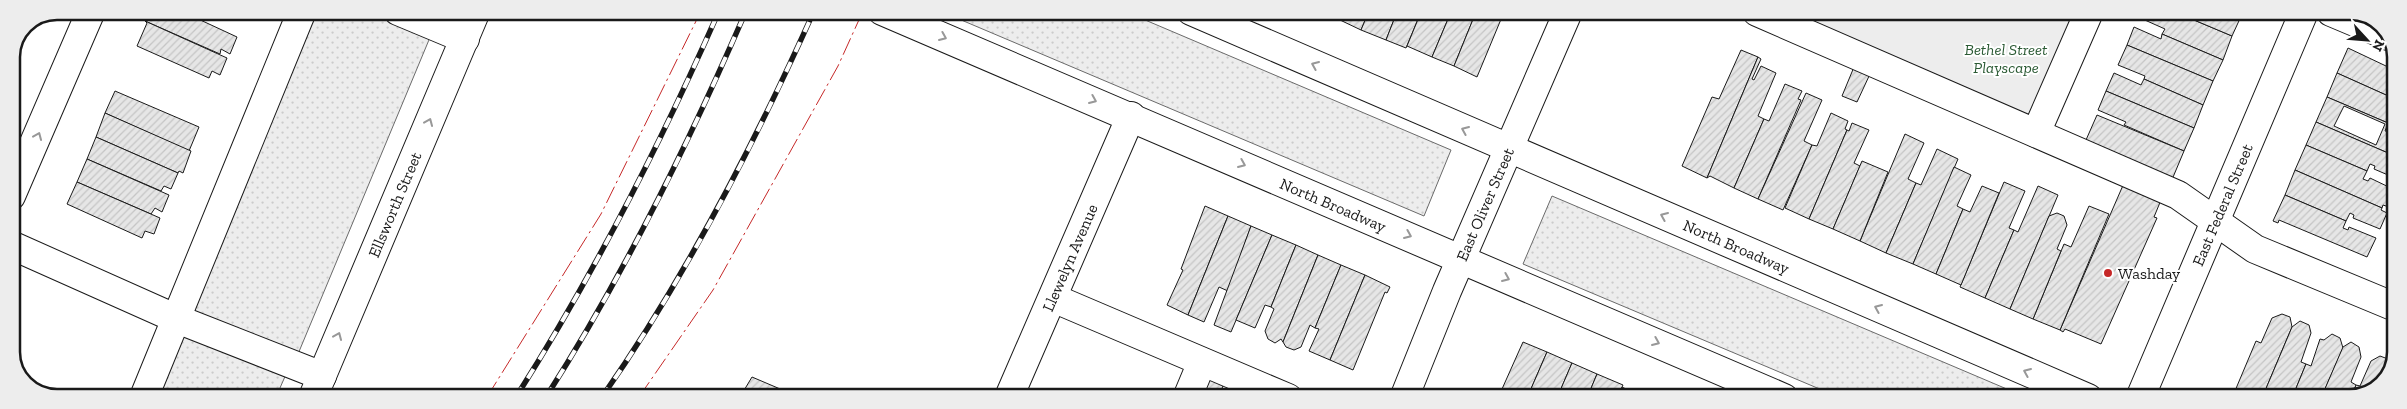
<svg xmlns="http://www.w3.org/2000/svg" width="2407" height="409" font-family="'Zilla Slab',serif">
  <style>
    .grass { fill: url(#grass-dots); stroke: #6a6a6a }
    .built { fill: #ededed; stroke: #6a6a6a }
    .building { fill: url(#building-hatch); stroke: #1a1a1a; fill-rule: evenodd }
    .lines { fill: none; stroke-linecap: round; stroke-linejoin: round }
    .minor-casing { stroke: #1a1a1a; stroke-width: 30 }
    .major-casing { stroke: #1a1a1a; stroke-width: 30 }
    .minor { stroke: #fff; stroke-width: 28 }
    .major { stroke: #fff; stroke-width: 28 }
    .rail-casing { stroke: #1a1a1a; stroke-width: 5.5 }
    .rail { stroke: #fff; stroke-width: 4; stroke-dasharray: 11; stroke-linecap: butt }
    .power { stroke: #c62828; stroke-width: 1; stroke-dasharray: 18 4 2.5 4; stroke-linecap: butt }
    .oneway { stroke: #989898 }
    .poi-dot { fill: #c62828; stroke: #fff; stroke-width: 2 }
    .labels { text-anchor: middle; stroke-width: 4; stroke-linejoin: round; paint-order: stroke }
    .park-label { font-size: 16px; font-style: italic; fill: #2b5a34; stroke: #fff }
    .street-label { font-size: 16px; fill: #1a1a1a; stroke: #fff }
    .poi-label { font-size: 16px; fill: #1a1a1a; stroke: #fff; text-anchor: start }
    .rim { fill: none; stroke: #1a1a1a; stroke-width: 2.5 }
  </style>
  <defs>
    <pattern id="grass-dots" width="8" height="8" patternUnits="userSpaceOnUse" patternTransform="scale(1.25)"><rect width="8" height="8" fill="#ededed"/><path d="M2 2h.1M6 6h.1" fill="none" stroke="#cbcbcb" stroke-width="1.8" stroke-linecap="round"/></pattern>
    <pattern id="building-hatch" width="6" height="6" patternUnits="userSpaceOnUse" patternTransform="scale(1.25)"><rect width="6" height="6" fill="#e6e6e6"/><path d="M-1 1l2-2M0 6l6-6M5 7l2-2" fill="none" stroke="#c5c5c5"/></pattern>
  </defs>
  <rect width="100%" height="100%" fill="#fff"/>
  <g class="grass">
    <path d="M317,11H376L431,35L298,354L191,312Z"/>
    <path d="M940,11H1124L1451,150L1424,216Z"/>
    <path d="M1552,196L2028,398H1841L1523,264Z"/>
    <path d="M182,329L287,372L276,397H153Z"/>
  </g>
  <path class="built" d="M1797,12H2077L2029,118L1795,15Z"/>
  <g class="building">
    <path d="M149,11H181L237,37L230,54L221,49L220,54L145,21Z"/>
    <path d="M1320,11H1343L1340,20Z"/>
    <path d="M1343,11H1369L1361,30L1340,20Z"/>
    <path d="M1369,11L1397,12L1386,40L1361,30Z"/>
    <path d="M1397,12H1421L1406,48L1386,40Z"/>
    <path d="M1421,12H1451L1432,57L1407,46Z"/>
    <path d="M1451,12H1476L1454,66L1432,57Z"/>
    <path d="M1476,12H1504L1477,77L1454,66Z"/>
    <path d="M2140,12H2175L2232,36L2223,60L2162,34L2165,29L2138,17Z"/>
    <path d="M2175,12H2243L2232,36Z"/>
    <path d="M145,21L227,58L220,75L212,71L209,78L137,46L147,23Z"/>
    <path d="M2134,27L2161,39L2162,34L2223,60L2213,81L2127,45Z"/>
    <path d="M2127,45L2213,81L2203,105L2144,79L2145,76L2118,65Z"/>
    <path d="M2348,48L2386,66L2395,63V99L2337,73Z"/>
    <path d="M1741,50L1758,57L1707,178L1682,166L1712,97L1719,99Z"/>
    <path d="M1758,57L1761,59L1752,79L1754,80L1761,66L1776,73L1758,116L1764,119L1734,188L1710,176L1707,178Z"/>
    <path d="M1854,67L1870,74L1857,102L1842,96Z"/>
    <path d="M2114,73L2141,85L2144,79L2203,105L2194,128L2106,91Z"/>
    <path d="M2337,73L2395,99V122L2391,117L2388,123L2327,97Z"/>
    <path d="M1785,84L1802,91L1798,99L1801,100L1758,199L1734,188L1764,119L1769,121Z"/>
    <path d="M115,91L199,127L189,151L105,113Z"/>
    <path d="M2106,91L2194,128L2184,151L2124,125L2126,122L2098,110Z"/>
    <path d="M1806,93L1822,100L1804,141L1812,145L1783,210L1758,199Z"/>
    <path d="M2327,97L2388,123L2385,131L2395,132V156L2316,122ZM2344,106L2385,124L2376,145L2334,126Z"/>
    <path d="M105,113L191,151L183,173L179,171L178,173L96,137Z"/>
    <path d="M1831,113L1848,121L1845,129L1847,130L1809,219L1785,208L1812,145L1817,146Z"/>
    <path d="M2097,115L2184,151L2171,182L2086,140Z"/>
    <path d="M2316,122L2395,156V178L2374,169L2375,166L2370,164L2367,171L2306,145Z"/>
    <path d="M1852,123L1869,130L1854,163L1860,166L1833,229L1809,219L1847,130L1849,131Z"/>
    <path d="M1905,134L1924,143L1908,179L1916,183L1886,253L1860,241Z"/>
    <path d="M96,137L178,173L171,189L164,186L161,191L87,159Z"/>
    <path d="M2306,145L2367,171L2363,179L2368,181L2370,178L2395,190L2389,207L2383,205L2382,208L2295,170Z"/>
    <path d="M1937,149L1958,159L1913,264L1886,253L1916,183L1921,185Z"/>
    <path d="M87,159L169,195L162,212L155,208L151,214L77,182Z"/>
    <path d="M1862,161L1888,172L1860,241L1833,229Z"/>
    <path d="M1954,167L1971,175L1957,206L1963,209L1936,274L1913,264Z"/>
    <path d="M2295,170L2382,208L2381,210L2387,213L2380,229L2353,218L2354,215L2350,213L2346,221L2285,195Z"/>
    <path d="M77,182L160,218L154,234L145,231L142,238L67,204Z"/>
    <path d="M2004,182L2025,191L2009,228L2014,230L1985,298L1960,287Z"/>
    <path d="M2124,183L2161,200L2154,217L2157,218L2101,344L2065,329L2063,332L2060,330Z"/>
    <path d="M1982,186L1999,193L1961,285L1936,274L1963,209L1970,212Z"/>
    <path d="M2038,186L2058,195L2010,309L1985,298L2014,230L2018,232Z"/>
    <path d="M2285,195L2346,221L2343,228L2348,230L2349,227L2376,238L2367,257L2279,220L2278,223L2273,221Z"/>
    <path d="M1205,206L1228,216L1188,315L1167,305L1183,270L1181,269Z"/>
    <path d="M2089,206L2109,214L2060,330L2033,319L2064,244L2071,247Z"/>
    <path d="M2057,213L2064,216L2067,225L2057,249L2061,251L2033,319L2010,309L2049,216Z"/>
    <path d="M1228,216L1251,226L1228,291L1219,287L1204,322L1188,315Z"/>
    <path d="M1251,226L1272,235L1231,332L1214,325Z"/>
    <path d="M1272,235L1296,245L1271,307L1265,305L1255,328L1236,320Z"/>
    <path d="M1296,245L1318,255L1283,342L1281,339L1275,343L1268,339L1265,331L1274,309L1271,307Z"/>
    <path d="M1318,255L1341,265L1315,328L1310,325L1301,347L1294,350L1286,347L1283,342Z"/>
    <path d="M1341,265L1365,275L1330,360L1309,351L1319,329L1315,328Z"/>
    <path d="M1365,275L1390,287L1387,293L1385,292L1353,370L1330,360Z"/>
    <path d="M2282,314L2290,317L2292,327L2262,398H2232L2256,341L2261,343L2272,318Z"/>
    <path d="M2300,321L2309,325L2311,333L2301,362L2306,364L2292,398H2262L2292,327Z"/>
    <path d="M2332,334L2340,338L2343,348L2321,398H2292L2306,364L2311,366L2320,339L2324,340Z"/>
    <path d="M1523,342L1547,352L1527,398H1498Z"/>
    <path d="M2351,342L2359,347L2361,357L2351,382L2356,385L2351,398H2321L2343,347Z"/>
    <path d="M1547,352L1572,363L1557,398H1527Z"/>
    <path d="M2380,356L2388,359L2390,368L2380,387L2351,398L2356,385L2360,386L2371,361Z"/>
    <path d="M1572,363L1597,374L1587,398H1557Z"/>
    <path d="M1208,374L1225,381L1218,398H1197Z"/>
    <path d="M1597,374L1623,385L1617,398H1587Z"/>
    <path d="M752,377L799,397H740Z"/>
    <path d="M1622,387L1644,398H1617Z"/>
    <path d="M1237,390L1254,398H1233Z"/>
  </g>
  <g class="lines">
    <g class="minor-casing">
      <g id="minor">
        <path d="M398,11L465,39"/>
        <path d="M1757,12L2178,195L2255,249L2395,307"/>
        <path d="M2331,12L2388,36"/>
        <path d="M2036,133L2089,12"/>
        <path d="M11,245L177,319L322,376"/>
        <path d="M1053,298L1288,398"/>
        <path d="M144,397L302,11"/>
        <path id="s1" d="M313,397L476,11"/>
        <path id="s2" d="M1009,397L1131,116"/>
        <path d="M1187,398L1202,362"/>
        <path id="s3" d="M1404,398L1447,291L1568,12"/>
        <path id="s4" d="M2140,398L2304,12"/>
      </g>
    </g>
    <g class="major-casing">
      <g id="major">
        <path id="s5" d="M882,11L1784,398"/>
        <path id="s6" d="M1191,11L2088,398"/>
        <path d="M11,196L91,11"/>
      </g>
    </g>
    <use href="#minor" class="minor"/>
    <use href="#major" class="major"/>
    <g class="rail-casing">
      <g id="rail">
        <path d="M516,397C594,274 660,145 719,11"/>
        <path d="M546,397C624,275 688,145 746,11"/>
        <path d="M602,397C686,277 754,145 814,11"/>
      </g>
    </g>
    <use href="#rail" class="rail"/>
    <g class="power">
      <path d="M487,397L601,214L701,11"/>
      <path d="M639,397L713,290L838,66L863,11"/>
    </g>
  </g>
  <defs><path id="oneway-chevron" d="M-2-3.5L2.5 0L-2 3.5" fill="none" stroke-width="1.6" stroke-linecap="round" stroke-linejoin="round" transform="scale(1.25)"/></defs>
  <g class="oneway">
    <use href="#oneway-chevron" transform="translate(943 37) rotate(23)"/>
    <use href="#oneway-chevron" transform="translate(1315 65) rotate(-157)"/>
    <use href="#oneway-chevron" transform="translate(1093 100) rotate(23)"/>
    <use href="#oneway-chevron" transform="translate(429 122) rotate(-67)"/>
    <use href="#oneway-chevron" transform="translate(1465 130) rotate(-157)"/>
    <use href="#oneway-chevron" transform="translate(38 136) rotate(-67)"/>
    <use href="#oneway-chevron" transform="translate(1242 164) rotate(23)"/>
    <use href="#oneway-chevron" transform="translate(1664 216) rotate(-157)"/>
    <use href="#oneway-chevron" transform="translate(1408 235) rotate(23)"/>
    <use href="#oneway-chevron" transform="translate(1506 278) rotate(23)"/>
    <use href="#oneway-chevron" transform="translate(1878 308) rotate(-157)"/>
    <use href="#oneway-chevron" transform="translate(338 336) rotate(-67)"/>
    <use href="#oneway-chevron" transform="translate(1656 342) rotate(23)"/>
    <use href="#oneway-chevron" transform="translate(2027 372) rotate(-157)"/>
  </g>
  <circle class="poi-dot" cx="2108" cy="273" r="5"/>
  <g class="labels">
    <g class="park-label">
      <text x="2006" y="55">Bethel Street<tspan x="2006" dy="18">Playscape</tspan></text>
    </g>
    <g class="street-label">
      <text dy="6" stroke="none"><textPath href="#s5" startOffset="491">North Broadway</textPath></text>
      <text dy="6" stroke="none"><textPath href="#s1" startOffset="209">Ellsworth Street</textPath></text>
      <text dy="6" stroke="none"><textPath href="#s3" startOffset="210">East Oliver Street</textPath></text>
      <text dy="6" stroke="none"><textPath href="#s4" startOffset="210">East Federal Street</textPath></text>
      <text dy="6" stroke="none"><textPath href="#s6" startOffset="594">North Broadway</textPath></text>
      <text dy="6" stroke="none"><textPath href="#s2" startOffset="152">Llewelyn Avenue</textPath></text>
    </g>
    <g class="poi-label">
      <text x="2118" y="279">Washday</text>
    </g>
  </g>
  <path d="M0 0H2407V409H0ZM57 20H2350A37 37 0 0 1 2387 57V352A37 37 0 0 1 2350 389H57A37 37 0 0 1 20 352V57A37 37 0 0 1 57 20Z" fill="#ededed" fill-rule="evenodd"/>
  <path class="rim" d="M57 20H2350A37 37 0 0 1 2387 57V352A37 37 0 0 1 2350 389H57A37 37 0 0 1 20 352V57A37 37 0 0 1 57 20Z"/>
  <g transform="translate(2367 40) rotate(116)" stroke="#ffffff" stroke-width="4" paint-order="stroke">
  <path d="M0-4L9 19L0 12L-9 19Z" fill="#1a1a1a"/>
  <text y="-8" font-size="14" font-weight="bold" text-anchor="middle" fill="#1a1a1a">N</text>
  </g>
</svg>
